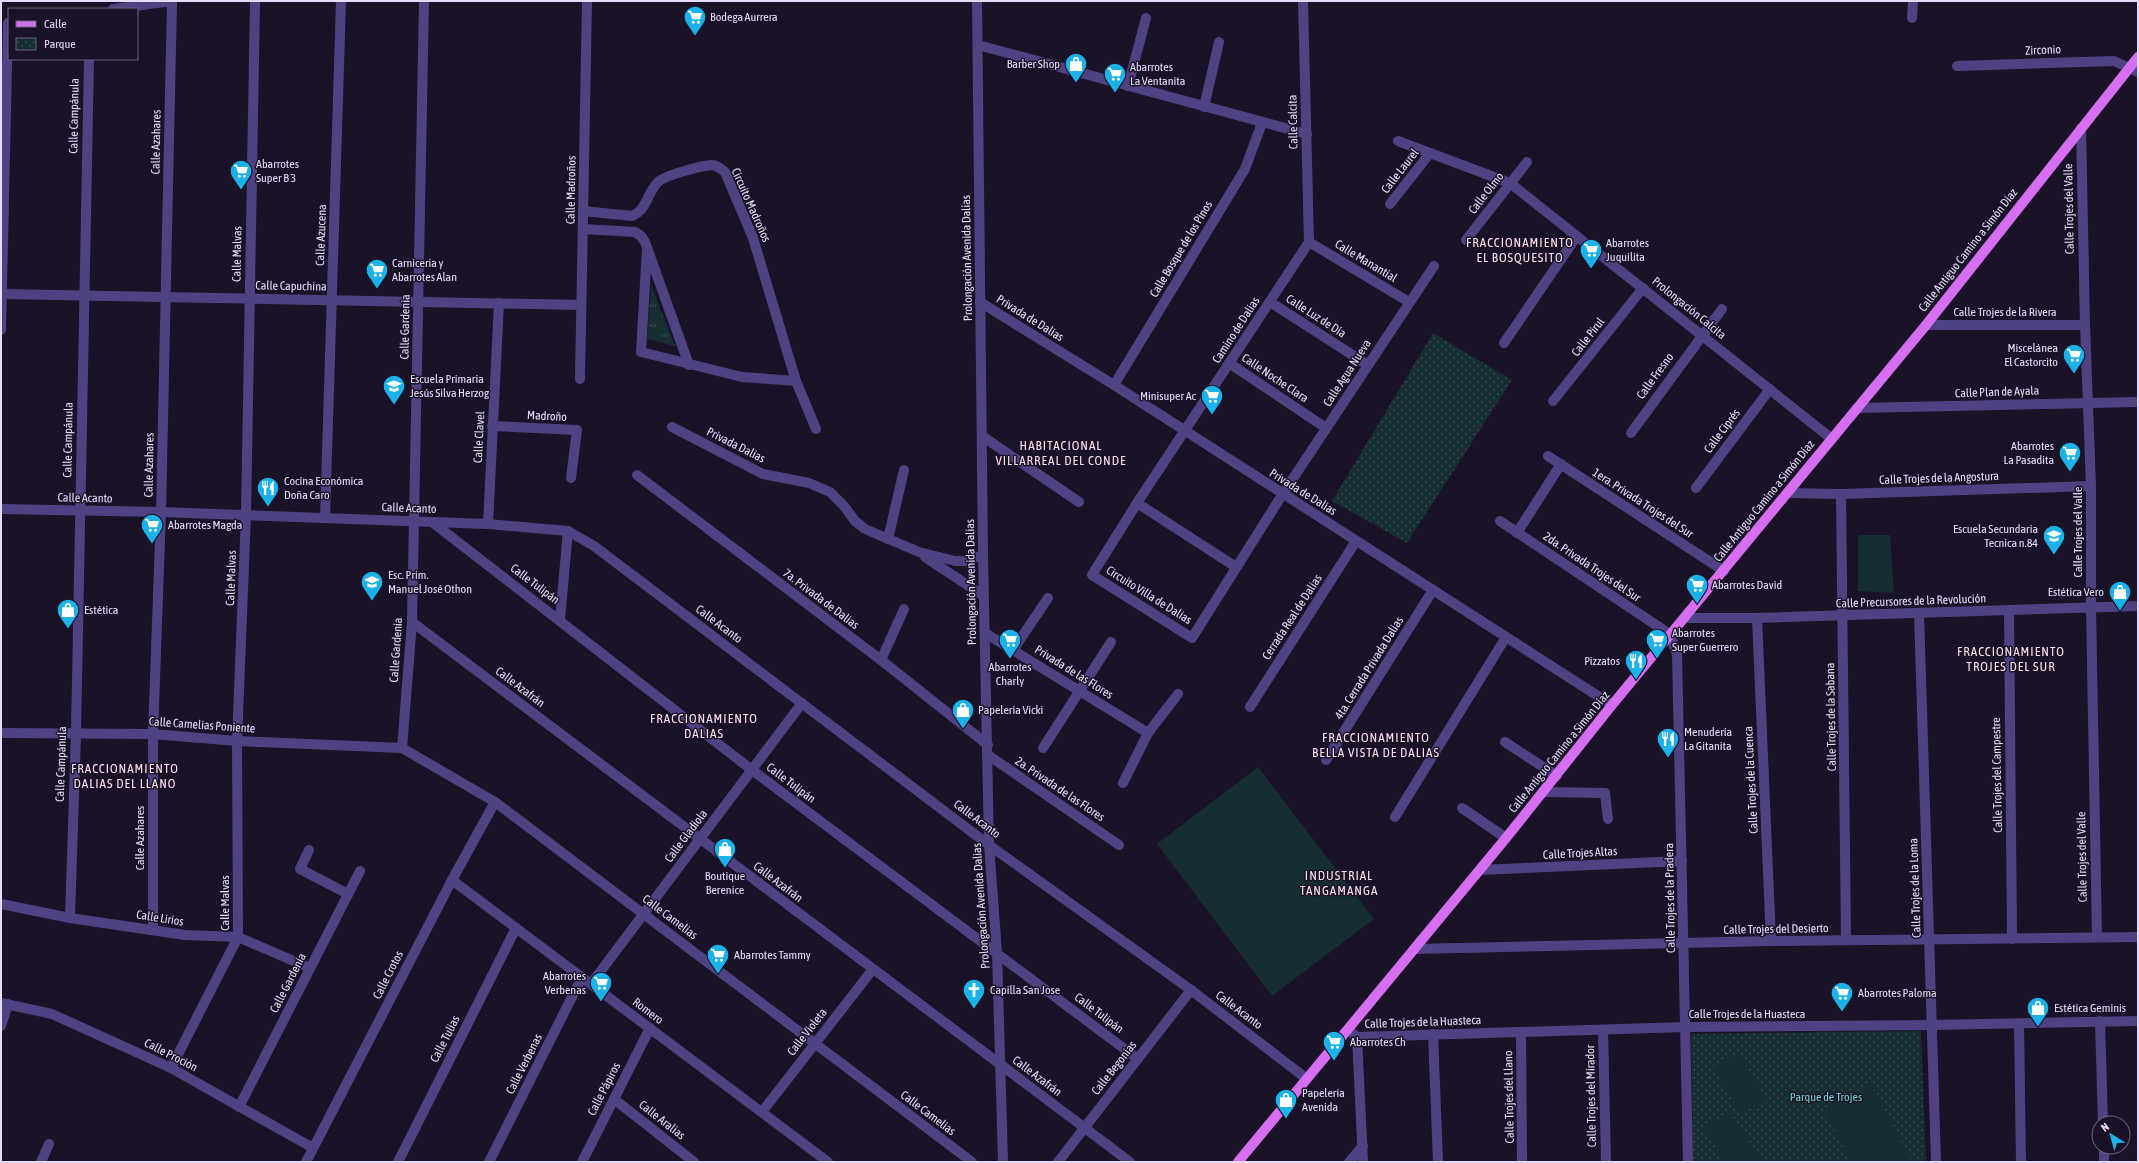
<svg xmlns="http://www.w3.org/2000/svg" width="2139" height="1163" font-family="'Asap Condensed',sans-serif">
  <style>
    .grass { fill: url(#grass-tufts) }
    .park { fill: url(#park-dots) }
    .pitch { fill: #162d31 }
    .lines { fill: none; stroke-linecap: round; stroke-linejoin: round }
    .minor { stroke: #4f4282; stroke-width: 10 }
    .major { stroke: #d66ef1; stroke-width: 10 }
    .labels { text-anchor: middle; stroke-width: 3; stroke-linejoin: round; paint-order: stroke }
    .poi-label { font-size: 12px; fill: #e5dcfc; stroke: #1a1327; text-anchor: start }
    .street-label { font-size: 12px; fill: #e5dcfc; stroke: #1a1327 }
    .park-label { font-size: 12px; fill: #6ed6cd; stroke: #1a1327 }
    .neighbourhood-label { font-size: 13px; letter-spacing: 1px; fill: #fcdeec; stroke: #1a1327 }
  </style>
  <defs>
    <pattern id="grass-tufts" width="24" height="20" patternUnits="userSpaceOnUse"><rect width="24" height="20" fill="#162d31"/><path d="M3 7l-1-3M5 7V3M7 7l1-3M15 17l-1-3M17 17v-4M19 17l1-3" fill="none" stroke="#384b50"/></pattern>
    <pattern id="park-dots" width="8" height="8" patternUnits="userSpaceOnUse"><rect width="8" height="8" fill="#162d31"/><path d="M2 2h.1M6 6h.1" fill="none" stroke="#384b50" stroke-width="1.8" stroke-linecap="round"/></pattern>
  </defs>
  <rect width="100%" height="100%" fill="#1a1327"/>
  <path class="grass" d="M651,285L675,346L647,339Z"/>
  <g class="park">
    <path d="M1433,333L1512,380L1407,543L1332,501Z"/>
    <path d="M1921,1031L1926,1162H1693L1691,1034Z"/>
  </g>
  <g class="pitch">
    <path d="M1858,535H1890L1894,593L1858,591Z"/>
    <path d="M1258,767L1374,919L1272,996L1157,844Z"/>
    <path d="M1739,1053L1767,1101L1740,1113L1713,1067Z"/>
    <path d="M1871,1084L1912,1162H1851L1824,1110Z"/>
    <path d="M1730,1113L1763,1162H1725L1703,1126Z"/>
  </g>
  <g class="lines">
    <g class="minor">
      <path d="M977,1L983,555L989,845L997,952L1003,1162"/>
      <path d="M1303,1L1309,242"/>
      <path d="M113,9L171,1"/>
      <path d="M1912,18L1913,1"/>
      <path d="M978,45L1307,134"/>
      <path d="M1957,66L2114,61L2138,72"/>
      <path d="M1128,86L1146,18"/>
      <path d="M1204,107L1219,42"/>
      <path d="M2081,128L2085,325L2091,486V608L2097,937"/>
      <path d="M1398,141L1510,183L1832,439"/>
      <path d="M1390,204L1430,153"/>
      <path d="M583,211L632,216C647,210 647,193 658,182C665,175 701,166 711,165C717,165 720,168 725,172L753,238L796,381L816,429"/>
      <path d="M583,229L635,232L641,236L645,242L689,365"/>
      <path d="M1466,240L1527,162"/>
      <path d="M1309,242L1137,503L1092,575L1192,638L1282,495L1434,266"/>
      <path d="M1309,242L1409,302"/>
      <path d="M647,249L641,352L742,377L796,381"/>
      <path d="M1,294L581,305"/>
      <path d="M980,302L1114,385L1612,705"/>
      <path d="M1270,302L1368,365"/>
      <path d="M1926,325H2085"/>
      <path d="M1,330L8,23"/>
      <path d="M1504,343L1577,236"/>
      <path d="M1229,363L1326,428"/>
      <path d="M580,379L587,1"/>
      <path d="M1114,385L1245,169L1262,123"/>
      <path d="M1553,401L1643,288"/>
      <path d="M1857,408L2138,402"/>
      <path d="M492,426L577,430L571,478"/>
      <path d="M672,427L763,474L809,483L830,492L844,506L855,521L865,529L919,552L955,561H965L983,555"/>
      <path d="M1631,433L1722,309"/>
      <path d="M982,436L1079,502"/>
      <path d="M1548,456L1724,571"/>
      <path d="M637,475L881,660L988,745"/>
      <path d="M1696,488L1770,389"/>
      <path d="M1788,493L1841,494L2091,486"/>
      <path d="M1841,494L1846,940"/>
      <path d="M1137,503L1236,567"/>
      <path d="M1,509L161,512L488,524L568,531L594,546L989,845L1191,990L1307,1079"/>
      <path d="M325,518L341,1"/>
      <path d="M1500,521L1662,629L1670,635L1677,654L1688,1162"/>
      <path d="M432,522L752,770L1138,1059"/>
      <path d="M488,524L499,303"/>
      <path d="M1517,533L1561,464"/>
      <path d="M888,539L904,470"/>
      <path d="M925,557L984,596"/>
      <path d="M2009,611L2012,939"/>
      <path d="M1919,613L1936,1162"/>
      <path d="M1684,618H1757L2138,606"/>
      <path d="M1757,618L1771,941"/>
      <path d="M560,619L568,531"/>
      <path d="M412,622L1130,1162"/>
      <path d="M985,633L1148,733"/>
      <path d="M1013,650L1048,598"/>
      <path d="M881,660L904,609"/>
      <path d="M1250,707L1356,541"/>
      <path d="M1,733L153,734L237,741L402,748L495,802L972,1162"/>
      <path d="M1505,742L1557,776"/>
      <path d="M402,748L412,622L424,1"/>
      <path d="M1043,748L1111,642"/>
      <path d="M988,755L1119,845"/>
      <path d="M1326,760L1433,590"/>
      <path d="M1123,783L1148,733L1178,694"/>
      <path d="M1544,792L1605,793L1608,819"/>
      <path d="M1462,808L1506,838"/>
      <path d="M1395,817L1506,637"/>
      <path d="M309,850L300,869L348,894"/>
      <path d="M1480,870L1682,861"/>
      <path d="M452,880L828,1162"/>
      <path d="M1,904L70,918L185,935L238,937L310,968"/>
      <path d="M70,918L76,733L89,59"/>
      <path d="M153,930V734L161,512L172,1"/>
      <path d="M1414,949L1771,941L2138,937"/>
      <path d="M591,984L802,703"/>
      <path d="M1,1003L52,1014L171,1068L313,1148"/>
      <path d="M2100,1021L2103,1123"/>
      <path d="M2019,1024L2021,1162"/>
      <path d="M1,1026L8,1004"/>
      <path d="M1603,1030L1606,1162"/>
      <path d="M1521,1032L1522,1162"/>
      <path d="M1352,1033L1357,1037L1363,1162"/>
      <path d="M1433,1034L1438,1162"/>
      <path d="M1357,1037L1685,1027L1932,1025L2138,1021"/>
      <path d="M171,1068L238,937L237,741L246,515L255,1"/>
      <path d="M614,1099L694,1162"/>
      <path d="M239,1107L360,871"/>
      <path d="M762,1112L873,969"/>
      <path d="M2104,1147V1162"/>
      <path d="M41,1162L49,1144"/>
      <path d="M306,1162L452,880L495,802"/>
      <path d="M398,1162L516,928"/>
      <path d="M489,1162L582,977"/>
      <path d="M582,1162L650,1028"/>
      <path d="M1058,1162L1191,990"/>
      <path d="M1349,1162L1363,1146"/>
    </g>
    <path class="major" d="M1238,1162L1506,838L1612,705L1926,325L2138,57"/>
  </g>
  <defs>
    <g id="supermarket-pin" transform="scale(1.15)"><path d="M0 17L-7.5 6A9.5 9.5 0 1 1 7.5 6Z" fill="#1bb2e9" stroke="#1a1327"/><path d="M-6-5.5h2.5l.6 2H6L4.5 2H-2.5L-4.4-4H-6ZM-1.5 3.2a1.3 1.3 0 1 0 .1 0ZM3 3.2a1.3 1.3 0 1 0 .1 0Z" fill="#fff"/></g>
    <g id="shop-pin" transform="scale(1.15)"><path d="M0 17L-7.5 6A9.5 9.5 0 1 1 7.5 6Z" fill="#1bb2e9" stroke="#1a1327"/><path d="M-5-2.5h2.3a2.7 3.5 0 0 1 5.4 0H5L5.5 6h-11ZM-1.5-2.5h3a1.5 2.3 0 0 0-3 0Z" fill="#fff"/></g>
    <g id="school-pin" transform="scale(1.15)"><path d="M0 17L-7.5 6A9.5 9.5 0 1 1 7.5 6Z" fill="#1bb2e9" stroke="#1a1327"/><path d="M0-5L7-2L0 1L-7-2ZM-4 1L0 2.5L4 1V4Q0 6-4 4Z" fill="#fff"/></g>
    <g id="restaurant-pin" transform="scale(1.15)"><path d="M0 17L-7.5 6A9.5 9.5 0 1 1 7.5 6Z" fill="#1bb2e9" stroke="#1a1327"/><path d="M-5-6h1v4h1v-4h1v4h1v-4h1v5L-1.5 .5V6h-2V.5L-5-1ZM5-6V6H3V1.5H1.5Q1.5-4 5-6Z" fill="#fff"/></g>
    <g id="church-pin" transform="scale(1.15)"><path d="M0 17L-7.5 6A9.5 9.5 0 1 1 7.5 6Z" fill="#1bb2e9" stroke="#1a1327"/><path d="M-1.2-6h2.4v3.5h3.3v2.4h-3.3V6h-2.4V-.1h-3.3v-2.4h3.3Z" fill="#fff"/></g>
  </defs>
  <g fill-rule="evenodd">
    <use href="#supermarket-pin" x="695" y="17"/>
    <use href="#shop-pin" x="1076" y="64"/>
    <use href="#supermarket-pin" x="1115" y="74"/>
    <use href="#supermarket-pin" x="241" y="171"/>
    <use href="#supermarket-pin" x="1591" y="250"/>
    <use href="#supermarket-pin" x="377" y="270"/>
    <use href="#supermarket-pin" x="2074" y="355"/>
    <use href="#school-pin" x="394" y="386"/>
    <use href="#supermarket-pin" x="1212" y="396"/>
    <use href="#supermarket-pin" x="2070" y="453"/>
    <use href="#restaurant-pin" x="268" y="488"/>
    <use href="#supermarket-pin" x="152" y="525"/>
    <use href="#school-pin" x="2054" y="536"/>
    <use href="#school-pin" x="372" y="582"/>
    <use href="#supermarket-pin" x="1697" y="585"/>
    <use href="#shop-pin" x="2120" y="592"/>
    <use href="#shop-pin" x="68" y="610"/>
    <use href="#supermarket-pin" x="1010" y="640"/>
    <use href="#supermarket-pin" x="1657" y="640"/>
    <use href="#restaurant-pin" x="1636" y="661"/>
    <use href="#shop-pin" x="963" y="710"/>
    <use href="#restaurant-pin" x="1668" y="739"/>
    <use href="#shop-pin" x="725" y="849"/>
    <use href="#supermarket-pin" x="718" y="955"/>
    <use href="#supermarket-pin" x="601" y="983"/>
    <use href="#church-pin" x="974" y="990"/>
    <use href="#supermarket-pin" x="1842" y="993"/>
    <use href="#shop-pin" x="2038" y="1008"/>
    <use href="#supermarket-pin" x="1334" y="1042"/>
    <use href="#shop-pin" x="1286" y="1100"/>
  </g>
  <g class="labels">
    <g class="poi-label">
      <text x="710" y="21">Bodega Aurrera</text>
      <text x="1060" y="68" text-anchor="end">Barber Shop</text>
      <text x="1130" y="71">Abarrotes<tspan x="1130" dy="14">La Ventanita</tspan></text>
      <text x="256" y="168">Abarrotes<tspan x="256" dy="14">Super B 3</tspan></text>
      <text x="1606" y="247">Abarrotes<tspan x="1606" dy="14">Juquilita</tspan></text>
      <text x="392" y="267">Carniceria y<tspan x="392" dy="14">Abarrotes Alan</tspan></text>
      <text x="2058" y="352" text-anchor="end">Miscelánea<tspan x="2058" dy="14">El Castorcito</tspan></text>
      <text x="410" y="383">Escuela Primaria<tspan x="410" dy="14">Jesús Silva Herzog</tspan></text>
      <text x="1196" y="400" text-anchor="end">Minisuper Ac</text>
      <text x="2054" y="450" text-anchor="end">Abarrotes<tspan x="2054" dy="14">La Pasadita</tspan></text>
      <text x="284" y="485">Cocina Económica<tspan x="284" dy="14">Doña Caro</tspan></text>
      <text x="168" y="529">Abarrotes Magda</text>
      <text x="2038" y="533" text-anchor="end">Escuela Secundaria<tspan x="2038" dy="14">Tecnica n.84</tspan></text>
      <text x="388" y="579">Esc. Prim.<tspan x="388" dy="14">Manuel José Othon</tspan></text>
      <text x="1712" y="589">Abarrotes David</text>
      <text x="2104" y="596" text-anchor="end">Estética Vero</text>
      <text x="84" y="614">Estética</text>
      <text x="1672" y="637">Abarrotes<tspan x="1672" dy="14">Super Guerrero</tspan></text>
      <text x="1620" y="665" text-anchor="end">Pizzatos</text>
      <text x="1010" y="671" text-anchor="middle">Abarrotes<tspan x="1010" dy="14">Charly</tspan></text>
      <text x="978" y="714">Papelería Vicki</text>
      <text x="1684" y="736">Menudería<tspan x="1684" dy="14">La Gitanita</tspan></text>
      <text x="725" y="880" text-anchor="middle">Boutique<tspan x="725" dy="14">Berenice</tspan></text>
      <text x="734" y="959">Abarrotes Tammy</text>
      <text x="586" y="980" text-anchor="end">Abarrotes<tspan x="586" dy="14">Verbenas</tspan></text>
      <text x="990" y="994">Capilla San Jose</text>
      <text x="1858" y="997">Abarrotes Paloma</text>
      <text x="2054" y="1012">Estética Geminis</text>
      <text x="1350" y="1046">Abarrotes Ch</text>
      <text x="1302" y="1097">Papelería<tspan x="1302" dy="14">Avenida</tspan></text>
    </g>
    <g class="street-label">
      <text transform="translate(2043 50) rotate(-2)" y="4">Zirconio</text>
      <text transform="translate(74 116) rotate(-89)" y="4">Calle Campánula</text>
      <text transform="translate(1293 122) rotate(-91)" y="4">Calle Calcita</text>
      <text transform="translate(156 142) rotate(-89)" y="4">Calle Azahares</text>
      <text transform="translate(1400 171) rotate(-52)" y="4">Calle Laurel</text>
      <text transform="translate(571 190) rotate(-89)" y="4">Calle Madroños</text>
      <text transform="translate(1486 193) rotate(-52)" y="4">Calle Olmo</text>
      <text transform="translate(751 205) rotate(66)" y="4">Circuito Madroños</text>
      <text transform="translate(2069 209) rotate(-91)" y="4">Calle Trojes del Valle</text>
      <text transform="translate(321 235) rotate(-88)" y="4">Calle Azucena</text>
      <text transform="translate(1181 249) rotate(-59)" y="4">Calle Bosque de los Pinos</text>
      <text transform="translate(1968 250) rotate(-52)" y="4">Calle Antiguo Camino a Simón Díaz</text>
      <text transform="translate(237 254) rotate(-89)" y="4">Calle Malvas</text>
      <text transform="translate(967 258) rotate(-91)" y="4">Prolongación Avenida Dalias</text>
      <text transform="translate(1366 261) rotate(31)" y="4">Calle Manantial</text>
      <text transform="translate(291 286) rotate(1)" y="4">Calle Capuchina</text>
      <text transform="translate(1689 308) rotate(39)" y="4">Prolongación Calcita</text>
      <text x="2005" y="316">Calle Trojes de la Rivera</text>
      <text transform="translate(1316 316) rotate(33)" y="4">Calle Luz de Día</text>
      <text transform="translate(1030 318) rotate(32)" y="4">Privada de Dalias</text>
      <text transform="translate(405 327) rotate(-89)" y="4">Calle Gardenia</text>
      <text transform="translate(1236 330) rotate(-57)" y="4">Camino de Dalias</text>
      <text transform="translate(1588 337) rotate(-52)" y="4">Calle Pirul</text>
      <text transform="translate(1347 373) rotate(-57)" y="4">Calle Agua Nueva</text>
      <text transform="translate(1655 376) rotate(-54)" y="4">Calle Fresno</text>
      <text transform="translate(1275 378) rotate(34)" y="4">Calle Noche Clara</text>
      <text transform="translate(1997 392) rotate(-2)" y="4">Calle Plan de Ayala</text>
      <text transform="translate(547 416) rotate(3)" y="4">Madroño</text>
      <text transform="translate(1722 431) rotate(-53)" y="4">Calle Ciprés</text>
      <text transform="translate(479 437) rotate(-87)" y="4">Calle Clavel</text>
      <text transform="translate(68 440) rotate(-89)" y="4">Calle Campánula</text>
      <text transform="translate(736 445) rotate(27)" y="4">Privada Dalias</text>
      <text transform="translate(149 465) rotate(-89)" y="4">Calle Azahares</text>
      <text transform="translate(1939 478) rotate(-2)" y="4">Calle Trojes de la Angostura</text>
      <text transform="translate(1303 492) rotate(32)" y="4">Privada de Dalias</text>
      <text transform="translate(85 498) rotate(1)" y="4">Calle Acanto</text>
      <text transform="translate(1764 501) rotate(-51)" y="4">Calle Antiguo Camino a Simón Díaz</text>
      <text transform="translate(1643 503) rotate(33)" y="4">1era. Privada Trojes del Sur</text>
      <text transform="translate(409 508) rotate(2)" y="4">Calle Acanto</text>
      <text transform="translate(2078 532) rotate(-90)" y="4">Calle Trojes del Valle</text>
      <text transform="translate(1592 567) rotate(34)" y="4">2da. Privada Trojes del Sur</text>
      <text transform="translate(231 578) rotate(-88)" y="4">Calle Malvas</text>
      <text transform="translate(971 582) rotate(-91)" y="4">Prolongación Avenida Dalias</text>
      <text transform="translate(535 584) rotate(37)" y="4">Calle Tulipán</text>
      <text transform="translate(1149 595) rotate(32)" y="4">Circuito Villa de Dalias</text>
      <text transform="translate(821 599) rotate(37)" y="4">7a. Privada de Dalias</text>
      <text transform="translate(1911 601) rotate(-2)" y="4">Calle Precursores de la Revolución</text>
      <text transform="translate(1292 617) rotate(-57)" y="4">Cerrada Real de Dalias</text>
      <text transform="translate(719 624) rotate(37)" y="4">Calle Acanto</text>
      <text transform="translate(396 650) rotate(-86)" y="4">Calle Gardenia</text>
      <text transform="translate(1369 668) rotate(-58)" y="4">4ta. Cerrada Privada Dalias</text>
      <text transform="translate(1074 672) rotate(32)" y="4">Privada de las Flores</text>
      <text transform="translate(520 687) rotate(37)" y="4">Calle Azafrán</text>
      <text transform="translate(1831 717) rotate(-91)" y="4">Calle Trojes de la Sabana</text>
      <text transform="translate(202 725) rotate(4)" y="4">Calle Camelias Poniente</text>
      <text transform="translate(1559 752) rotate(-51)" y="4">Calle Antiguo Camino a Simón Díaz</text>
      <text transform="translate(61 764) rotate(-88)" y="4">Calle Campánula</text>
      <text transform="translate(1997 775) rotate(-91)" y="4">Calle Trojes del Campestre</text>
      <text transform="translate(1751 780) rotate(-93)" y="4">Calle Trojes de la Cuenca</text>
      <text transform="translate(791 783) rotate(37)" y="4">Calle Tulipán</text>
      <text transform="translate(1060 789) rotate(34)" y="4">2a. Privada de las Flores</text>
      <text transform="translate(977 819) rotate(37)" y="4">Calle Acanto</text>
      <text transform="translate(686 836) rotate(-53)" y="4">Calle Gladiola</text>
      <text transform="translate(140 838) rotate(-90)" y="4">Calle Azahares</text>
      <text transform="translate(1580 853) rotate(-3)" y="4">Calle Trojes Altas</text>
      <text transform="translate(2082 857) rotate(-91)" y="4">Calle Trojes del Valle</text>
      <text transform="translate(778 882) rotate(37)" y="4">Calle Azafrán</text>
      <text transform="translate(1915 888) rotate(-92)" y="4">Calle Trojes de la Loma</text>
      <text transform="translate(1670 898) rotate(-91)" y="4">Calle Trojes de la Pradera</text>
      <text transform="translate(225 903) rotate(-90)" y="4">Calle Malvas</text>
      <text transform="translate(981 906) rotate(-94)" y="4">Prolongación Avenida Dalias</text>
      <text transform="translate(670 917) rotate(37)" y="4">Calle Camelias</text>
      <text transform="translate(160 918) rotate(9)" y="4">Calle Lirios</text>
      <text transform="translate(1776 929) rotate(-1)" y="4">Calle Trojes del Desierto</text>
      <text transform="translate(388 975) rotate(-63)" y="4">Calle Crotos</text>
      <text transform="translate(288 983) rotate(-63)" y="4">Calle Gardenia</text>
      <text transform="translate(1239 1010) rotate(37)" y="4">Calle Acanto</text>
      <text transform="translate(648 1011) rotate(37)" y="4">Romero</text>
      <text transform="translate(1099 1013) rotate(37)" y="4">Calle Tulipán</text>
      <text x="1747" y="1018">Calle Trojes de la Huasteca</text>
      <text transform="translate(1423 1022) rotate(-2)" y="4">Calle Trojes de la Huasteca</text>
      <text transform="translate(807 1032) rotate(-52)" y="4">Calle Violeta</text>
      <text transform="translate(445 1039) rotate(-63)" y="4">Calle Tulias</text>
      <text transform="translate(171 1055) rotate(27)" y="4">Calle Proción</text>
      <text transform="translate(524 1064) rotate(-63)" y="4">Calle Verbenas</text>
      <text transform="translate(1114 1068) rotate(-52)" y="4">Calle Begonias</text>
      <text transform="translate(1037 1076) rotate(37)" y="4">Calle Azafrán</text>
      <text transform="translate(604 1089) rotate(-63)" y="4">Calle Pápiros</text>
      <text transform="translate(1591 1096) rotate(-91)" y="4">Calle Trojes del Mirador</text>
      <text transform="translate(1509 1097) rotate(-91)" y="4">Calle Trojes del Llano</text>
      <text transform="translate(928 1113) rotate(37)" y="4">Calle Camelias</text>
      <text transform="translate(662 1120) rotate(38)" y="4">Calle Aralias</text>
    </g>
    <g class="park-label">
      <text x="1826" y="1101">Parque de Trojes</text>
    </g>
    <g class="neighbourhood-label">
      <text x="1520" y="247">FRACCIONAMIENTO<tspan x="1520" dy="15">EL BOSQUESITO</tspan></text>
      <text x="1061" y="450">HABITACIONAL<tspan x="1061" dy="15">VILLARREAL DEL CONDE</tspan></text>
      <text x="2011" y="656">FRACCIONAMIENTO<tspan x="2011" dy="15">TROJES DEL SUR</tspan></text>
      <text x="704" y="723">FRACCIONAMIENTO<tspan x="704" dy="15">DALIAS</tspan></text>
      <text x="1376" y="742">FRACCIONAMIENTO<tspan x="1376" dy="15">BELLA VISTA DE DALIAS</tspan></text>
      <text x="125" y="773">FRACCIONAMIENTO<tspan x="125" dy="15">DALIAS DEL LLANO</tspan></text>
      <text x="1339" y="880">INDUSTRIAL<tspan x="1339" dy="15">TANGAMANGA</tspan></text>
    </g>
  </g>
  <rect width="2139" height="1163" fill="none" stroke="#e5dcfc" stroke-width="4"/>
  <rect x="8" y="8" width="130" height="52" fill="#1a1327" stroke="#6b637c"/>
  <rect x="16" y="21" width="20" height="6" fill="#d66ef1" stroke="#6b637c"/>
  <text x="44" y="28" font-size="12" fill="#e5dcfc">Calle</text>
  <rect x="16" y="38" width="20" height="12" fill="url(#park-dots)" stroke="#6b637c"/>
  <text x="44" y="48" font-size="12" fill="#e5dcfc">Parque</text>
  <g transform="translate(2111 1135) rotate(323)"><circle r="19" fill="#1a1327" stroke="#6b637c"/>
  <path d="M0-3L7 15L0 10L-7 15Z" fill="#1bb2e9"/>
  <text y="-6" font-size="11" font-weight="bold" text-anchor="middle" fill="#e5dcfc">N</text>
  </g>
</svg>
